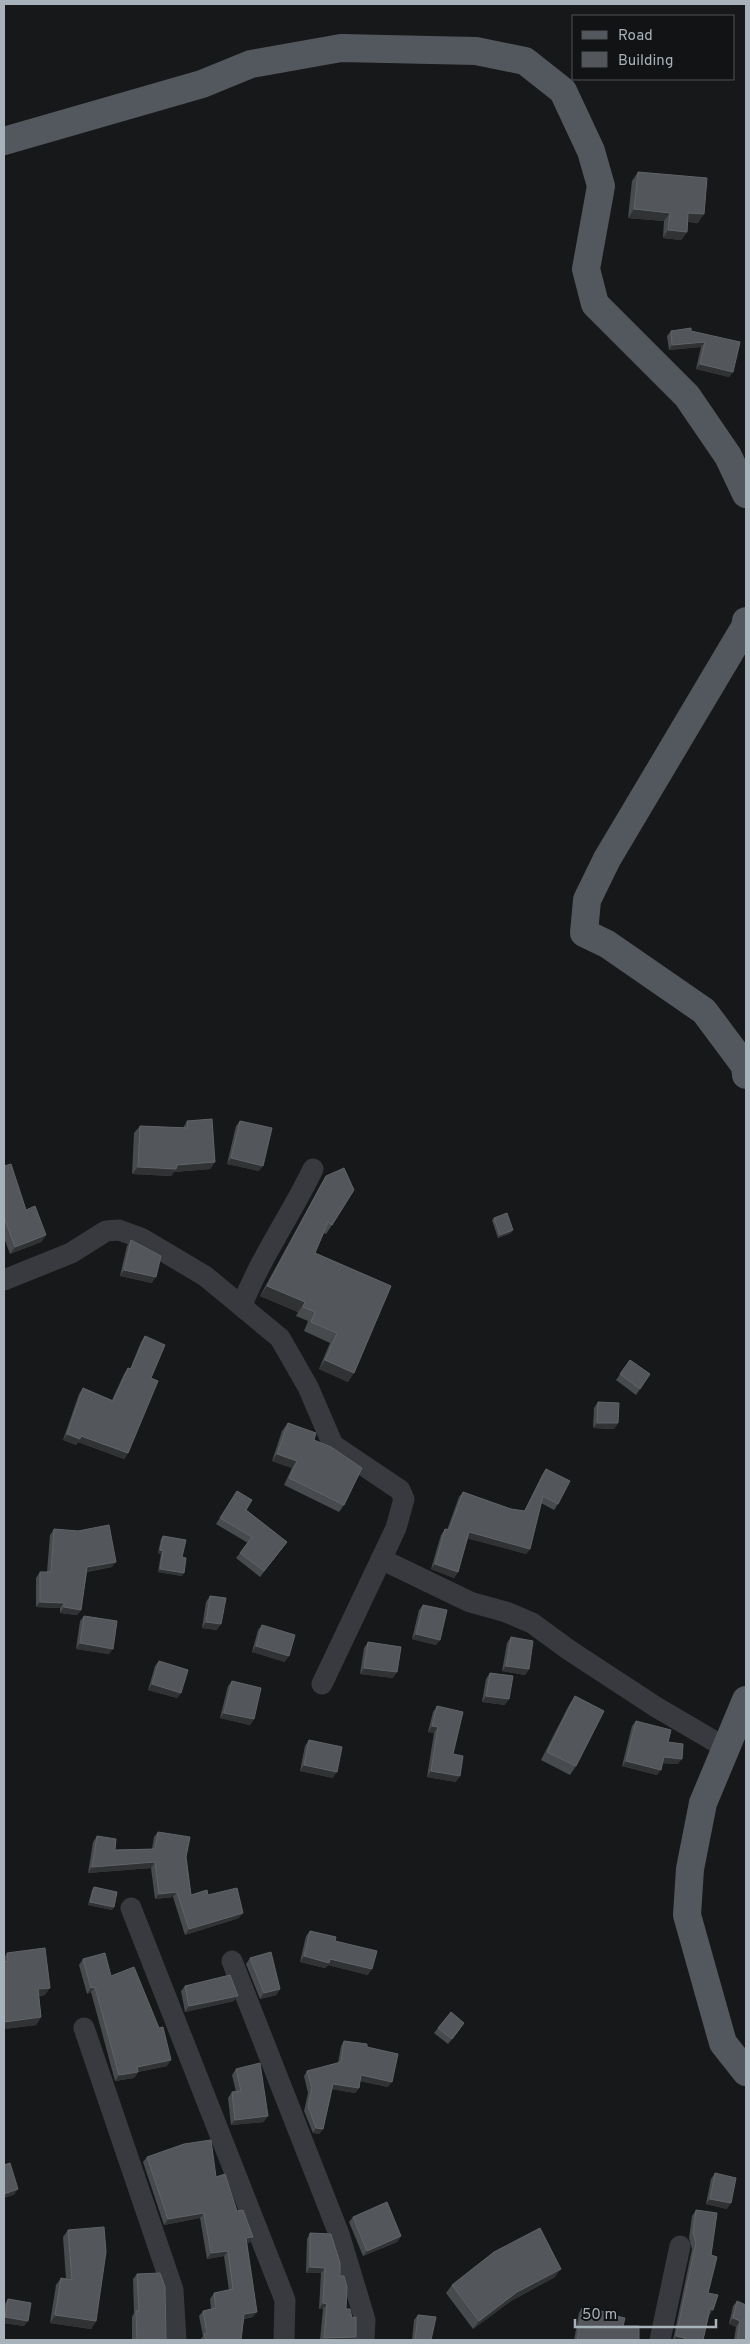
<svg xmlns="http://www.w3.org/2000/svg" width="750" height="2344" font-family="Overpass,sans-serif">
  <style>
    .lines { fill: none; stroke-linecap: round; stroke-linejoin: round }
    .minor { stroke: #383a3f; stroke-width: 21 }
    .major { stroke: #53585e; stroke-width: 28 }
    .wall { fill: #484b4e }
    .shaded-wall { fill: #303234 }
    .building { fill: #53565a; stroke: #606469 }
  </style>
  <rect width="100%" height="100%" fill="#171819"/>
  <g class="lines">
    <g class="minor">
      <path d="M4,1280L71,1253L106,1231L119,1230L141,1238L205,1276L280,1338L308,1387L333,1445L400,1490L404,1499L396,1528L322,1684"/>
      <path d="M242,1305C261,1257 291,1215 313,1169"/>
      <path d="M381,1559L470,1602L506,1612L532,1623L569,1650L656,1707L726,1748"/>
      <path d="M131,1908L285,2300L284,2340"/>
      <path d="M232,1961L339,2234L365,2320L364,2340"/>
      <path d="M84,2028L173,2290L176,2340"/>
      <path d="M660,2340L680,2246"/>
    </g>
    <g class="major">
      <path d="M4,141L202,84L251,64L341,48L476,51L525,61L563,91L591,151L601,186L586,269L595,304L687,396L728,456L746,494"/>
      <path d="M746,621L745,627L607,859L587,900L584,933L607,944L704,1011L745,1066L746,1075"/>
      <path d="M746,1700L703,1803L690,1869L687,1915L723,2043L746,2072"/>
    </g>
  </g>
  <g class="wall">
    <path d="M638,172L698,223L688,222L687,232L681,240L663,238L664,221L628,218L632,181Z"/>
    <path d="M671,331L740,342L733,372L729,377L696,369L701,347L669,350L667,336Z"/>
    <path d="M187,1121L215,1162L210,1169L174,1172L171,1176L132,1174L134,1133L140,1126L183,1128Z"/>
    <path d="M240,1121L259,1171L227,1164L236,1126Z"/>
    <path d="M4,1166L26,1210L46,1235L41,1242L10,1254L4,1238Z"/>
    <path d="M326,1176L332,1225L326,1234L324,1233L315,1253L391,1286L348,1382L319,1369L330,1343L304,1331L308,1321L296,1316L298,1312L260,1296L320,1186Z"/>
    <path d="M494,1218L511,1233L498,1238L492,1220Z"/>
    <path d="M131,1240L152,1283L120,1276L127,1246Z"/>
    <path d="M145,1336L151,1378L128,1453L124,1459L78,1442L76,1445L63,1440L79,1394L83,1388L112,1400L124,1374L128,1368L130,1369L141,1342Z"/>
    <path d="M630,1360L650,1374L636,1395L616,1380Z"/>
    <path d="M598,1402L618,1423L614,1429L593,1428L594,1408Z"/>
    <path d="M288,1423L314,1440L344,1505L339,1512L284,1485L292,1468L272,1461L282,1431Z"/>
    <path d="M546,1469L558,1504L554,1510L541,1503L530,1549L526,1554L468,1538L458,1572L454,1578L431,1569L441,1535L445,1529L447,1530L459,1497L463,1492L511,1509L524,1511L542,1475Z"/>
    <path d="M237,1491L246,1510L287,1542L260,1577L236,1558L248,1543L216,1524Z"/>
    <path d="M54,1529L112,1567L87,1572L81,1610L77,1615L60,1613V1608L36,1607V1578L40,1572H47L50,1535Z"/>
    <path d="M163,1536L182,1557V1576L158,1572L161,1554L158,1553L161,1539Z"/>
    <path d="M210,1596L217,1630L202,1628L206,1602Z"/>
    <path d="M423,1605L436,1645L412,1639L419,1610Z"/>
    <path d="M84,1616L109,1654L76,1649L80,1621Z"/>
    <path d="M262,1625L285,1662L252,1652L258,1630Z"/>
    <path d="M511,1637L529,1669L525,1675L502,1671L507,1643Z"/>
    <path d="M368,1642L393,1678L360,1674L364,1648Z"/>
    <path d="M159,1661L181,1693L177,1698L148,1690L155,1666Z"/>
    <path d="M490,1673L505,1705L482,1702L486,1679Z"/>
    <path d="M232,1681L254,1719L250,1725L220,1718L228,1686Z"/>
    <path d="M575,1696L576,1766L570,1775L541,1760L569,1705Z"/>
    <path d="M437,1706L456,1782L427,1777L434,1733L428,1732L433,1712Z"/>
    <path d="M636,1721L668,1742L678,1764L662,1763L657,1775L622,1766L632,1726Z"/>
    <path d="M309,1740L333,1778L300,1771L305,1746Z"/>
    <path d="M158,1832L186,1857L191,1895H208L239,1918L185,1935L173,1897L155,1899L151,1868L88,1873L93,1842L97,1836L115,1850L152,1849L154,1837Z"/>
    <path d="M94,1887L114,1907L112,1910L88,1905L92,1890Z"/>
    <path d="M310,1931L335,1941L368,1975L328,1965L325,1968L300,1962L306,1936Z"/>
    <path d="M7,1953L45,1995L39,1996L41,2017L36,2025L4,2029V1958Z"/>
    <path d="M250,1958L280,1989L276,1995L260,1999L246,1964Z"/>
    <path d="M83,1959L111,1976L159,2028L167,2066L138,2072L134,2078L115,2081L91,1992L87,1994L79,1965Z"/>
    <path d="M185,1986L234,2001L185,2012L181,1991Z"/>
    <path d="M438,2028L460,2029L448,2044L434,2033Z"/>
    <path d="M344,2041L367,2047L388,2087L360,2081L359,2088L355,2093L332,2089L323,2129L319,2134L313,2133L304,2111L308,2093L304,2076L307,2071L338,2063L341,2046Z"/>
    <path d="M236,2069L264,2122L231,2125L228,2098L232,2092H236L232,2075Z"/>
    <path d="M147,2157L216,2177L237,2211L253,2237L249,2243H247L253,2317L244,2319L241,2340H200L203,2336L199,2316L203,2311L211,2309L210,2299L214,2293L229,2290L224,2256L207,2259L200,2218L164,2225L143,2162Z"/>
    <path d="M715,2173L727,2209L706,2204L711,2179Z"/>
    <path d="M696,2210L711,2255L708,2293L709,2316V2315L703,2340H673L692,2249L689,2238L692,2216Z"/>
    <path d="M353,2217L401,2236L397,2242L363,2256L349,2222Z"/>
    <path d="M68,2230L96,2321L91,2329L50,2323L56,2285L61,2278L66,2279L63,2237Z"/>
    <path d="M310,2233L340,2276L346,2309L356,2337L353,2340H320L323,2309H319L321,2273H306L307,2239Z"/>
    <path d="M137,2274L166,2340H132V2317L134,2313L133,2279Z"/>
    <path d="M555,2277L511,2301L473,2329L446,2293L452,2285Z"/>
    <path d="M8,2299L24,2326L4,2323V2305Z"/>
    <path d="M737,2301L746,2340H734L736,2327L729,2324L733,2306Z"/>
    <path d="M582,2308L612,2315L623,2326L639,2340H574L579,2313Z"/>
    <path d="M418,2315L431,2340H412L414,2320Z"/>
  </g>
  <g class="shaded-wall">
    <path d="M634,209L670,213L664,221L628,218Z"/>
    <path d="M688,213L704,214L698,223L682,221Z"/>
    <path d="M668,230L687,232L681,240L663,238Z"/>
    <path d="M705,342L701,347L669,350L672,345Z"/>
    <path d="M700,364L733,372L729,377L696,369Z"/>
    <path d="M231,1158L263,1166L259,1171L227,1164Z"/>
    <path d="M215,1162L210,1169L174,1172L171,1176L132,1174L138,1167Z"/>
    <path d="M513,1230L511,1233L498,1238L500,1235Z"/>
    <path d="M46,1235L41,1242L10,1254L15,1247Z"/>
    <path d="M124,1270L156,1277L152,1283L120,1276Z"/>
    <path d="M267,1286L305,1302L298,1312L260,1296Z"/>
    <path d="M325,1360L354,1373L348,1382L319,1369Z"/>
    <path d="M597,1423H618L614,1429L593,1428Z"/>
    <path d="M67,1434L81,1436L128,1453L124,1459L78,1442L76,1445L63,1440Z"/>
    <path d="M277,1454L297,1461L292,1468L272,1461Z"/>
    <path d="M469,1532L530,1549L526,1554L465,1538Z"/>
    <path d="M160,1550L163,1551L161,1554L158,1553Z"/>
    <path d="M116,1562L112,1567L83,1572L87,1567Z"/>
    <path d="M435,1564L458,1572L454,1578L431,1569Z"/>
    <path d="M160,1569L184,1573L182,1576L158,1572Z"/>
    <path d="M40,1602L64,1603L60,1608L36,1607Z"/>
    <path d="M64,1607L81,1610L77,1615L60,1613Z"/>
    <path d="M206,1622L221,1624L217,1630L202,1628Z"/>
    <path d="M416,1634L440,1640L436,1645L412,1639Z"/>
    <path d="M80,1643L113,1649L109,1654L76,1649Z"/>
    <path d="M256,1646L289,1656L285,1662L252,1652Z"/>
    <path d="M506,1666L529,1669L525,1675L502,1671Z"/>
    <path d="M364,1668L397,1672L393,1678L360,1674Z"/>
    <path d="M152,1684L181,1693L177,1698L148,1690Z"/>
    <path d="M486,1696L509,1699L505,1705L482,1702Z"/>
    <path d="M224,1713L254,1719L250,1725L220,1718Z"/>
    <path d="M432,1726L438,1727L434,1733L428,1732Z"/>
    <path d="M664,1757L682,1759L678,1764L660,1763Z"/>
    <path d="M626,1761L661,1770L657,1775L622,1766Z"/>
    <path d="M304,1765L337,1772L333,1778L300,1771Z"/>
    <path d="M431,1771L460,1776L456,1782L427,1777Z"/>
    <path d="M155,1862L151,1868L88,1873L92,1867Z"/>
    <path d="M177,1892L173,1897L155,1899L159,1894Z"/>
    <path d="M90,1902L114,1907L112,1910L88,1905Z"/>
    <path d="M243,1913L239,1918L185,1935L189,1929Z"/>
    <path d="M304,1956L330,1959L372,1969L368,1975L328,1965L325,1968L300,1962Z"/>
    <path d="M95,1987L91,1992L87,1994L91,1988Z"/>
    <path d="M50,1988L45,1995L33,1996L38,1989Z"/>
    <path d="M280,1989L276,1995L260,1999L264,1993Z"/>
    <path d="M238,1996L234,2001L185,2012L189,2006Z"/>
    <path d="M41,2017L36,2025L4,2029V2022Z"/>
    <path d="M171,2060L167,2066L133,2073L137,2067Z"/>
    <path d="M138,2072L134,2078L115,2081L119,2075Z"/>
    <path d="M361,2075L392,2082L388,2087L357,2080Z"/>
    <path d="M333,2084L359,2088L355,2093L330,2089Z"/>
    <path d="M268,2116L264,2122L231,2125L235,2120Z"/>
    <path d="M316,2128L323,2129L319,2134L313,2133Z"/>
    <path d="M18,2189L14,2195L4,2198V2194Z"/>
    <path d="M710,2199L731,2203L727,2209L706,2204Z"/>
    <path d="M204,2213L200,2218L164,2225L168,2219Z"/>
    <path d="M401,2236L397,2242L363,2256L367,2251Z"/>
    <path d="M253,2237L249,2243L242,2244L246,2238Z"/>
    <path d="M228,2251L224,2256L207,2259L211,2253Z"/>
    <path d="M310,2267L325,2268L321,2273H306Z"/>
    <path d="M561,2269L555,2277L511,2301L473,2329L479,2321L517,2292Z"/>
    <path d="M323,2303L327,2304L323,2309H319Z"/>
    <path d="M710,2309L713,2310L709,2316L706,2314Z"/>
    <path d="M257,2312L253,2317L240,2319L244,2314Z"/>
    <path d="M55,2315L96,2321L91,2329L50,2323Z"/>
    <path d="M5,2317L28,2321L24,2326L4,2323V2318Z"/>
    <path d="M733,2318L740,2321L736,2327L729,2324Z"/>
    <path d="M676,2336L685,2338L684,2340H674Z"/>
    <path d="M356,2337L353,2340H322L324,2338Z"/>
  </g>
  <g class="building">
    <path d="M638,172L707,178L704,214L688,213L687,232L668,230L670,213L634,209Z"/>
    <path d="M691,328V331L740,342L733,372L700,364L705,342L672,345L671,331Z"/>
    <path d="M212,1119L215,1162L177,1165L176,1169L138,1167L140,1126L188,1128L187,1121Z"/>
    <path d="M240,1121L272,1128L263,1166L231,1158Z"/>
    <path d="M11,1164L26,1210L35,1206L46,1235L15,1247L4,1217V1166Z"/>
    <path d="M344,1168L354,1190L332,1225L328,1222L315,1253L391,1286L354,1373L325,1360L337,1333L311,1322L315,1312L303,1307L305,1302L267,1286L326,1176Z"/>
    <path d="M507,1213L513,1230L500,1235L494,1218Z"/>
    <path d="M131,1240L161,1256L156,1277L124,1270Z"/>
    <path d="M145,1336L165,1345L151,1378L158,1381L128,1453L81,1436L80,1439L67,1434L83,1388L113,1401L128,1368L131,1369Z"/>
    <path d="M630,1360L650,1374L640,1389L620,1374Z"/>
    <path d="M598,1402L619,1403L618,1423H597Z"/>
    <path d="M288,1423L316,1433L314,1440L331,1447L362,1468L344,1505L289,1478L297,1461L277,1454Z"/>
    <path d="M546,1469L570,1481L558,1504L543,1496L530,1549L469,1532L458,1572L435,1564L445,1529L449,1530L463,1492L511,1509L525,1511Z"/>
    <path d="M237,1491L252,1500L246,1510L287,1542L264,1571L240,1553L252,1537L220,1518Z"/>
    <path d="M109,1525L116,1562L87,1567L81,1610L64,1607V1603L40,1602V1572H51L54,1529L78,1531Z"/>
    <path d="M163,1536L186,1540L182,1557L186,1558L184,1573L160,1569L163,1551L160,1550Z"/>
    <path d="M210,1596L226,1598L221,1624L206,1622Z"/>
    <path d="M423,1605L447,1610L440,1640L416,1634Z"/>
    <path d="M84,1616L117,1621L113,1649L80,1643Z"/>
    <path d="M262,1625L295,1635L289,1656L256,1646Z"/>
    <path d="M511,1637L533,1641L529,1669L506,1666Z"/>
    <path d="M368,1642L401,1647L397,1672L364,1668Z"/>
    <path d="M159,1661L188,1670L181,1693L152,1684Z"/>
    <path d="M490,1673L513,1676L509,1699L486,1696Z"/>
    <path d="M232,1681L261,1688L254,1719L224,1713Z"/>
    <path d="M575,1696L604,1711L576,1766L547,1752Z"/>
    <path d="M437,1706L463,1712L453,1754L463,1756L460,1776L431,1771L438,1727L432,1726Z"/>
    <path d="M636,1721L671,1730L668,1742L683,1744L682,1759L664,1757L661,1770L626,1761Z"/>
    <path d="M309,1740L342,1747L337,1772L304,1765Z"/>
    <path d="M158,1832L190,1837L186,1857L191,1895L207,1890L208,1895L237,1888L243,1913L189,1929L177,1892L159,1894L155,1862L92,1867L97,1836L116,1839L115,1850L155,1849Z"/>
    <path d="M94,1887L117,1892L114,1907L90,1902Z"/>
    <path d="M310,1931L336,1937L335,1941L377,1951L372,1969L330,1959L329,1963L304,1956Z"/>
    <path d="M45,1948L50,1988L38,1989L41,2017L4,2022V1962L8,1961L7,1953Z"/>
    <path d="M271,1952L280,1989L264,1993L250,1958Z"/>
    <path d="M105,1953L111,1976L134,1967L159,2028L163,2027L171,2060L137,2067L138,2072L119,2075L95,1987L91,1988L83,1959Z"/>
    <path d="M230,1975L238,1996L189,2006L185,1986Z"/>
    <path d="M451,2012L464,2023L452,2039L438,2028Z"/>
    <path d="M344,2041L367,2044V2047L398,2054L392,2082L361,2075L359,2088L333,2084L323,2129L316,2128L308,2106L312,2088L307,2071L341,2062Z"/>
    <path d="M260,2063L268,2116L235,2120L232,2092L241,2091L236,2069Z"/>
    <path d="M211,2140L216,2177L225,2174L237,2211L243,2210L253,2237L246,2238L257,2312L244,2314L241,2340H206L204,2334L207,2333L203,2311L216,2308L214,2293L233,2289L228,2251L211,2253L204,2213L168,2219L147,2157L184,2144Z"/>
    <path d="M10,2163L18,2189L4,2194V2165Z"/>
    <path d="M715,2173L736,2178L731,2203L710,2199Z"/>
    <path d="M387,2202L401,2236L367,2251L353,2217Z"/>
    <path d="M696,2210L717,2213L711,2255L717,2257L708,2293L718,2295L713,2310L710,2309L703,2340H684L685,2338L676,2336L696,2243L693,2232Z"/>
    <path d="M104,2227L106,2252L96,2321L55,2315L61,2278L72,2280L68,2230Z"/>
    <path d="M540,2228L561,2269L517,2292L479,2321L452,2285L494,2252Z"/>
    <path d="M310,2233L331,2234L340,2263V2276H344L347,2287L346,2309H350L352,2318L356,2317V2337L324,2338L327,2304L323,2303L325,2268L310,2267Z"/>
    <path d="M160,2273L165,2287L166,2340H137L136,2311H139L137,2274Z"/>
    <path d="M8,2299L31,2303L28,2321L5,2317Z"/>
    <path d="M737,2301L746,2305V2340H737L740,2321L733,2318Z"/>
    <path d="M582,2308L612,2313V2315L625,2318L623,2326H639V2340H577Z"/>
    <path d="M418,2315L436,2317L431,2340H415Z"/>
  </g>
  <rect width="750" height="2344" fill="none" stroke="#a8b2ba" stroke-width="10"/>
  <rect x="572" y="15" width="162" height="65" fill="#121314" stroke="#4e5356"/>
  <rect x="582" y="31" width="25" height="8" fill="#53585e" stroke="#4e5356"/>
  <text x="618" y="40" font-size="15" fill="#a8b2ba">Road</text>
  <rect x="582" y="52" width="25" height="15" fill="#53565a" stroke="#4e5356"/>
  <text x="618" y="65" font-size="15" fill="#a8b2ba">Building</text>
  <path d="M575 2319v8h141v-8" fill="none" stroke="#a8b2ba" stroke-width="2.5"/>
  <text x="582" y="2319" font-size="15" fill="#a8b2ba" stroke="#121314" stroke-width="4" paint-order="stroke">50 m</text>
</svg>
